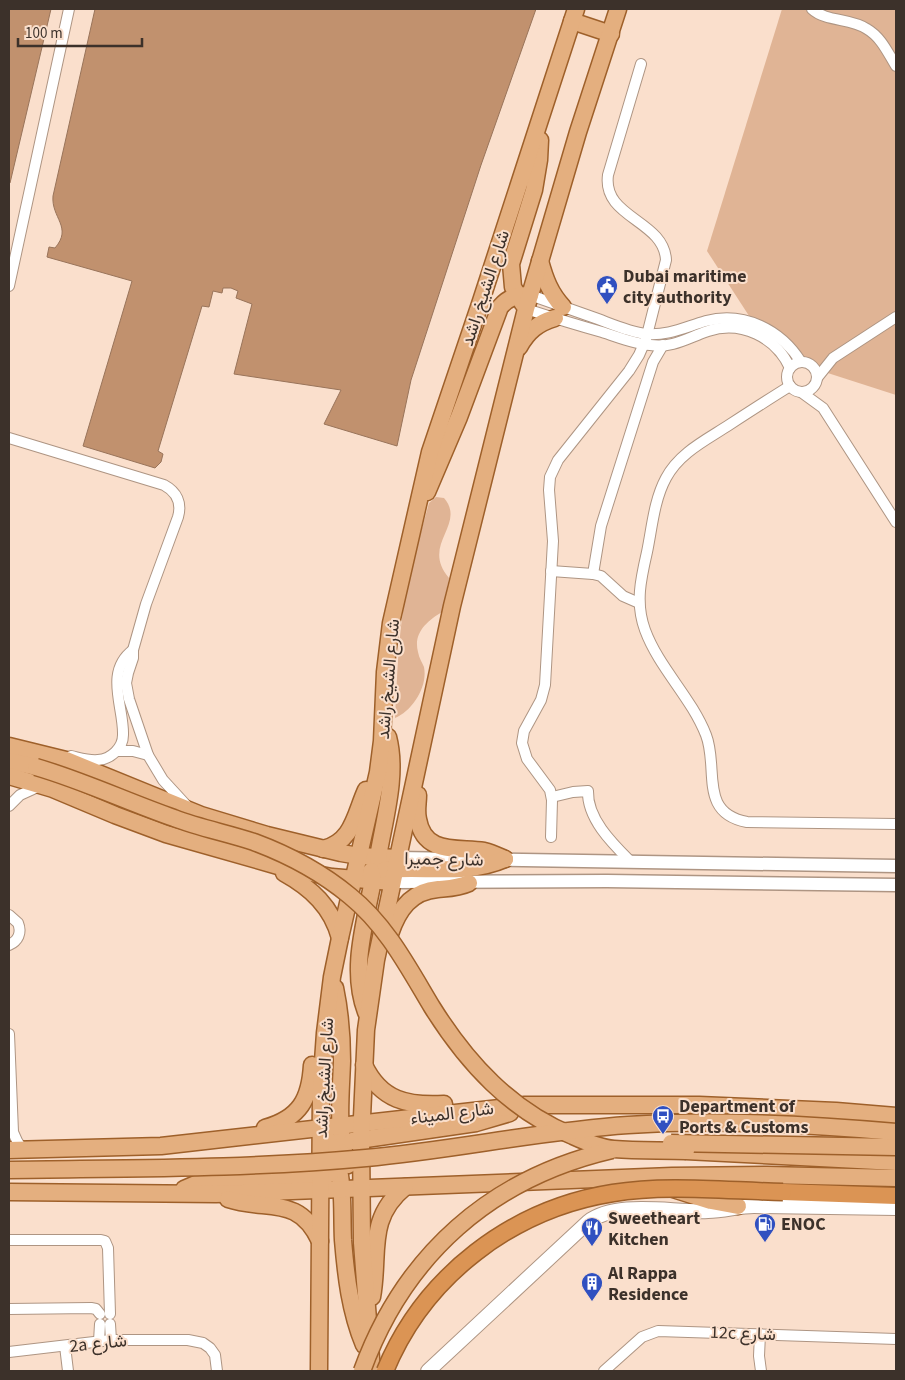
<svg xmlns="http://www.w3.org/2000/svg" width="905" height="1380" font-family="'Source Sans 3',Vazirmatn,sans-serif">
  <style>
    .green { fill: #e0b495 }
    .water { fill: #c1916e; stroke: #99745a }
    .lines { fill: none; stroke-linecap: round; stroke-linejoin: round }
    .minor-casing { stroke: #ae9583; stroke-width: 12 }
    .tertiary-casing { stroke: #ae9583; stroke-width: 15 }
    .secondary-casing { stroke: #ae9583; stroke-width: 16 }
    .primary-casing { stroke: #9e602a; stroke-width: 19 }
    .trunk-casing { stroke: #9e602a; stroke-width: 19 }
    .minor { stroke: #fff; stroke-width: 10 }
    .tertiary { stroke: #fff; stroke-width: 12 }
    .secondary { stroke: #fff; stroke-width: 14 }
    .primary { stroke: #e4af7f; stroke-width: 16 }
    .trunk { stroke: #db9454; stroke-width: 16 }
    .primary-bridge-casing { stroke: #9e602a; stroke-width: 19; stroke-linecap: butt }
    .trunk-bridge-casing { stroke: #9e602a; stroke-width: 19; stroke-linecap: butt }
    .primary-bridge { stroke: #e4af7f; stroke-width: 16 }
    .trunk-bridge { stroke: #db9454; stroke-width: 16 }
    .labels { text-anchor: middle; stroke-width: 4; stroke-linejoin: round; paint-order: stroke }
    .poi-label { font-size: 18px; font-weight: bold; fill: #3c312a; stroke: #fadfcc; text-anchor: start }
    .street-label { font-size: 18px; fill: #3c312a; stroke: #fadfcc }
  </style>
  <rect width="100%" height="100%" fill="#fadfcc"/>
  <g class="green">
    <path d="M782,9H896V395L775,356L707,251Z"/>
    <path d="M436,497L444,498C467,525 420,544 449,578L442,612C427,621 413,633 418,652C419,658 422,662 424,667C428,687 412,711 395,718C397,680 398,642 404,604C410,570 420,536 429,503Z"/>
  </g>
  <g class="water">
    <path d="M9,9H51L10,183H9Z"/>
    <path d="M95,9H536L481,165L411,380L397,446L324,424L341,390L234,374L252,304L236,298L238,291L231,288H223L222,293L213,291L209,307L202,306L158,451L163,454L161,462L155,468L83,446L132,281L47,257L49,247L55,248C73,227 51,218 53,196Z"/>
  </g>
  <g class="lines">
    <g class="minor-casing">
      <g id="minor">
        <path d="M812,9C826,22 851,18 867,29C881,37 888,53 896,66"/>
        <path d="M9,286L69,9"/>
        <path d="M530,295C553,303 575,311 598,319C614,325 630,332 646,334C668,336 685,327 706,321C744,311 781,330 801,362"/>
        <path d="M526,309C551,317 577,325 602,332C618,337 634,344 650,345C674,348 687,338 708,331C741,320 776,337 790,368"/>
        <circle cx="802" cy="377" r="15"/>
        <path d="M817,378L833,358L896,317"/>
        <path d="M790,386C769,399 749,412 729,425C706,440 679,453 666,478C654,500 652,528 647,552C641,578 635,603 645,630C659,668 691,697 706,735C719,768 698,813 747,822L896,824"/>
        <path d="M801,392L823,408L896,522"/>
        <path d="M9,438L164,485C177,492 182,503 178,517L146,604L133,650V658L128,673L126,683L129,699L148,755L163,780L186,805"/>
        <path d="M551,571L593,574L601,576L623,596L639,603"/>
        <path d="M593,574L601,526L653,362L663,345"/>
        <path d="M117,751H133L148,755"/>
        <path d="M71,756C80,758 89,761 98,760C111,759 123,748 123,735C124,707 104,672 133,650"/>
        <path d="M552,797L573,792L588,791C587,819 613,844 631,862"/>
        <path d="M9,806L20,795L42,785"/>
        <path d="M551,837L552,800L550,790L527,759L522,743L524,731L541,700L545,685L553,541L549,490L550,477L558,460L629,371L639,355L646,339L666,260C664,220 602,218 608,175L641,64"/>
        <path d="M9,915L18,923C22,933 18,941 9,945"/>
        <path d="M9,1034L13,1132L17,1141L23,1150"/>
        <path d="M9,1240H101L105,1241L108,1248L110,1314"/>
        <path d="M9,1309L91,1308L96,1309L100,1314"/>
        <path d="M110,1324L111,1340"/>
        <path d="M760,1334L759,1356L761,1371"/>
        <path d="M99,1341L100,1324"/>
        <path d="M65,1346L68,1371"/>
        <path d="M9,1352L111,1340H188L203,1343L210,1348L215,1355L217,1371"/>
        <path d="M604,1371L642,1337L658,1331L896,1339"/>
      </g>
    </g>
    <g class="tertiary-casing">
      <g id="tertiary">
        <path d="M397,858L896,866"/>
        <path d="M392,882L607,881L896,885"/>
      </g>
    </g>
    <g class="secondary-casing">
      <path id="secondary" d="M428,1371L588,1222C617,1200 673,1213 708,1211C724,1211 739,1206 754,1206L896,1208"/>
    </g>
    <g class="primary-casing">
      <g id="primary">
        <path d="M572,21L611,34"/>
        <path d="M540,261C545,279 550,293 563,307"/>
        <path d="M523,304L513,287L511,264L534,190L539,160L540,140"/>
        <path d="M519,347C528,331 538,323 555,318"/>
        <path d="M427,492L459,417L500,307C509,297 516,295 530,295"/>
        <path d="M9,746L66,760L201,815L267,835L341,853L359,856L397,858"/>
        <path d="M9,761L36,767"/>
        <path d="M9,776L53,789L115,815L166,834L285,868L332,877L392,882"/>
        <path d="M418,795C418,803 416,811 418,819C424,855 457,847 484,851C492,853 498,856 505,859"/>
        <path d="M323,849C353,842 355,814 366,790"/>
        <path d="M379,866L378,857C384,820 398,775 388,737"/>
        <path d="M384,870C425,866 466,876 505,859"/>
        <path d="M284,873C311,888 332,907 340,938"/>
        <path d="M390,934C398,910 411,891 438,889C449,888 458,888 469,883"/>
        <path d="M335,988C340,1012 342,1036 342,1061C341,1095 336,1132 348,1165"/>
        <path d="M366,1012C350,969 365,924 373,880L371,871"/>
        <path d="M364,1065C381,1101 408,1106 444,1104"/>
        <path d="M265,1128C300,1118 310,1099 312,1065"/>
        <path d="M321,1129C347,1167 341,1197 343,1240C346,1276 350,1311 364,1345"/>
        <path d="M352,1141L476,1123L510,1113"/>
        <path d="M9,1150L161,1146L525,1105H699L836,1111L896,1116"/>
        <path d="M686,1151L896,1162"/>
        <path d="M184,1189L198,1183L217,1180L330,1174"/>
        <path d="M673,1189L711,1201L738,1206"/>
        <path d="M9,1192L216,1194L672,1176L767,1175L896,1178"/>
        <path d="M228,1199C267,1212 298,1194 320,1241"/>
        <path d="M372,1297C380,1254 366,1219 405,1187"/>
        <path d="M319,1371L321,1090L325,1033L332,977L340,938L378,772L382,741L385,672L391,623L430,452L481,301L576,9"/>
        <path d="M372,1371L362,1243L361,1139L366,1030L376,960L452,606L526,309L578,132L618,9"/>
      </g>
    </g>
    <g class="trunk-casing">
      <path id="trunk" d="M783,1192L896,1196"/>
    </g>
    <use href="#minor" class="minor"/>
    <use href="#tertiary" class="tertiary"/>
    <use href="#secondary" class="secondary"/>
    <use href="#primary" class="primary"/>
    <use href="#trunk" class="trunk"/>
    <g class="primary-bridge-casing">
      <g id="primary-bridge">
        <path d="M36,767C84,781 128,802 174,818C200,828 227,833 254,842C289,855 321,872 350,896C387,926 408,967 432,1007C467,1063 511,1111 573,1136C586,1142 600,1148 614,1149C638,1151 662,1150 686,1151"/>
        <path d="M671,1143L896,1147"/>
        <path d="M9,1170C128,1168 248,1169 366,1158C454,1150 540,1131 628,1125C717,1119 808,1124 896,1132"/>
        <path d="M362,1371C404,1255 491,1178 612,1150"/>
      </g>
    </g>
    <g class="trunk-bridge-casing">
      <path id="trunk-bridge" d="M385,1371C424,1276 512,1209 613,1193C666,1184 729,1191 783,1192"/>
    </g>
    <use href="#primary-bridge" class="primary-bridge"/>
    <use href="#trunk-bridge" class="trunk-bridge"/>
  </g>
  <defs>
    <g id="civic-pin" transform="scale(1.125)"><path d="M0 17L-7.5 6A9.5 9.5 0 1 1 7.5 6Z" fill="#3050c0" stroke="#fadfcc"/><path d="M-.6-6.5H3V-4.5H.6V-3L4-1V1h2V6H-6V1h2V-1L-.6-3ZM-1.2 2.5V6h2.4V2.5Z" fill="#fff"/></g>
    <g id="bus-pin" transform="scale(1.125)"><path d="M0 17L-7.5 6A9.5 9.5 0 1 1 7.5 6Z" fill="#3050c0" stroke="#fadfcc"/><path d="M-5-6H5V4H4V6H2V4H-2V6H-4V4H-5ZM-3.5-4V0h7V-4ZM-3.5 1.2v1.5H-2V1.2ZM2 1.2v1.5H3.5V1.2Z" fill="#fff"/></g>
    <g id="fuel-pin" transform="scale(1.125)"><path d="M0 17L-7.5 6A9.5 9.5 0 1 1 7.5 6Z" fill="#3050c0" stroke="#fadfcc"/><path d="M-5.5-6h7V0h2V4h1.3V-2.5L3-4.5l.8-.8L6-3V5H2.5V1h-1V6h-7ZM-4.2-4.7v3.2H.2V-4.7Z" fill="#fff"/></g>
    <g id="restaurant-pin" transform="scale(1.125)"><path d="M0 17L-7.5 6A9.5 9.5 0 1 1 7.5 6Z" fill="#3050c0" stroke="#fadfcc"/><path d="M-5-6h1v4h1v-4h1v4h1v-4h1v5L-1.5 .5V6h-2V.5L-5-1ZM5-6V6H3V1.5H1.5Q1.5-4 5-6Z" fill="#fff"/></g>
    <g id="building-pin" transform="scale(1.125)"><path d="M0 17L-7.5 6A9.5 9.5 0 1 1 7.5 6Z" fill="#3050c0" stroke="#fadfcc"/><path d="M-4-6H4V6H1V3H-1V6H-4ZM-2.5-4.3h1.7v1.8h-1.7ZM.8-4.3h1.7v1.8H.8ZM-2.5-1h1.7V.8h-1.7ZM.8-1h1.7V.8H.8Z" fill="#fff"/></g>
  </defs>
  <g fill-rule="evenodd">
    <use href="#civic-pin" x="607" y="286"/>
    <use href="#bus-pin" x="663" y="1116"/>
    <use href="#fuel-pin" x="765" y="1224"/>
    <use href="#restaurant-pin" x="592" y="1228"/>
    <use href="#building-pin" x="592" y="1283"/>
  </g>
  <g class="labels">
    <g class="poi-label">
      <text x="623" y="282">Dubai maritime<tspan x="623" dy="21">city authority</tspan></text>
      <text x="679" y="1112">Department of<tspan x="679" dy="21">Ports &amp; Customs</tspan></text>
      <text x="608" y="1224">Sweetheart<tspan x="608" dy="21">Kitchen</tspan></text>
      <text x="781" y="1230">ENOC</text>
      <text x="608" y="1279">Al Rappa<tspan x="608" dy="21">Residence</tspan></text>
    </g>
    <g class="street-label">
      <text transform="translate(485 288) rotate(-72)" y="6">شارع الشيخ راشد</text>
      <text transform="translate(388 679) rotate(-85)" y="6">شارع الشيخ راشد</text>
      <text transform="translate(444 859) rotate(1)" y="6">شارع جميرا</text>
      <text transform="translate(324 1078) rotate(-87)" y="6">شارع الشيخ راشد</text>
      <text transform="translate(452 1113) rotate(-7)" y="6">شارع الميناء</text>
      <text transform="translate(743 1333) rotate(2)" y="6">12c شارع</text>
      <text transform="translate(98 1343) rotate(-6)" y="6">2a شارع</text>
    </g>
  </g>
  <rect width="905" height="1380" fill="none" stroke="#3c312a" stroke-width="20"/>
  <path d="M18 38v8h124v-8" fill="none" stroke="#3c312a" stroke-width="2.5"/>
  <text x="25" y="38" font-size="15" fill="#3c312a" stroke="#fadfcc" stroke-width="4" paint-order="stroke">100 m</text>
</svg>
